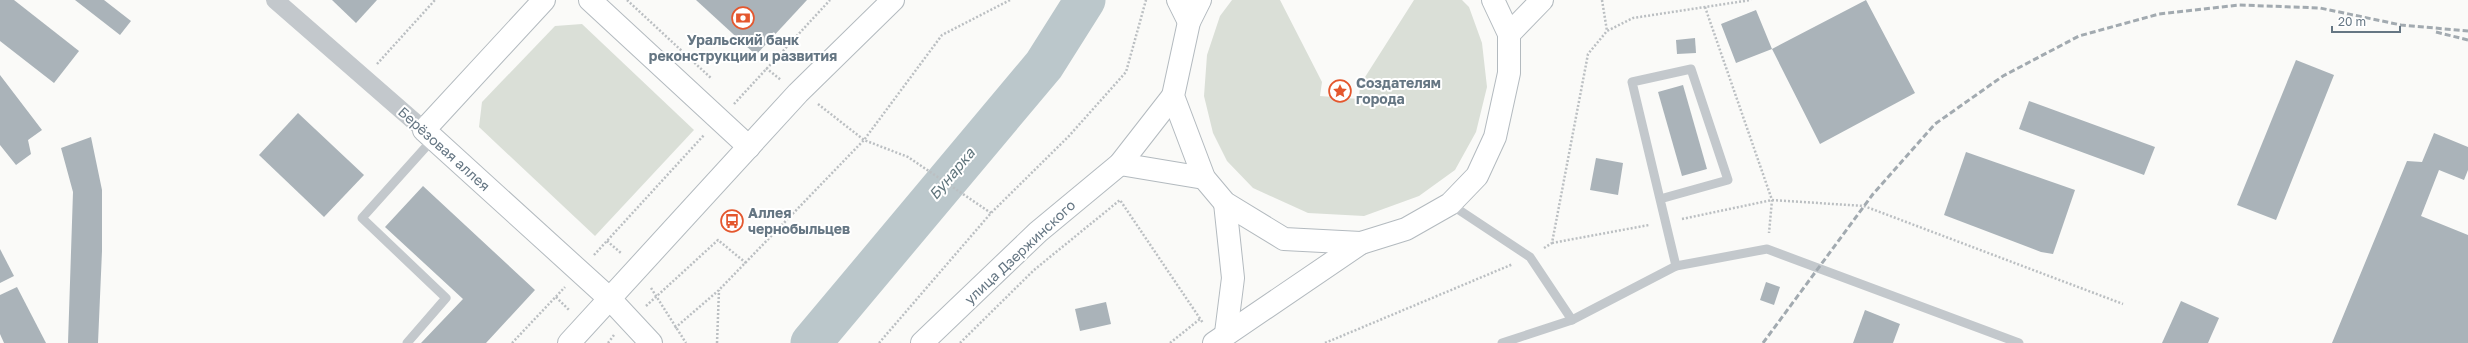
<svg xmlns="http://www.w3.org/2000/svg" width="2468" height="343" font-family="'Golos Text',sans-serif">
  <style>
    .green { fill: #dadfd7 }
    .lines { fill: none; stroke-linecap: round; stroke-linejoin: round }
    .river { stroke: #bbc7cb; stroke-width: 41 }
    .building { fill: #aab3b9 }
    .secondary-casing { stroke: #b3babf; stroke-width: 24 }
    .path { stroke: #bbbfc2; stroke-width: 2.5; stroke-dasharray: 2 2; stroke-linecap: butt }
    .lane { stroke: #c3c8cc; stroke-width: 9 }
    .street { stroke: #c3c8cc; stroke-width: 18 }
    .secondary { stroke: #fff; stroke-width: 22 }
    .rail { stroke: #a2aab0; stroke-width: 3; stroke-dasharray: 6 3; stroke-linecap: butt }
    .labels { text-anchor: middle; stroke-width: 4; stroke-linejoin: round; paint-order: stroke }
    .poi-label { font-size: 14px; font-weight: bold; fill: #657683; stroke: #fff; text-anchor: start }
    .street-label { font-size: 14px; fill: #657683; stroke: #fff }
    .water-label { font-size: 15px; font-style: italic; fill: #60757c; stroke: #fff }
  </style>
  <rect width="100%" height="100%" fill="#fafaf8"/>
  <g class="green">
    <path d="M1232,0H1280L1322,82L1320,96L1359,99L1360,85L1414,0H1462L1469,7L1482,43L1487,87L1476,132L1455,170L1419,196L1364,216L1308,213L1253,188L1227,161L1213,133L1204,96L1207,55L1220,16Z"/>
    <path d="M582,24L694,130L595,236L479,127L482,102L555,26Z"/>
  </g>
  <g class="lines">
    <path class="river" d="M811,343L1044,65L1085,0"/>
  </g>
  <g class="building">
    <path d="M0,0H14L79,51L54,83L0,41Z"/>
    <path d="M75,0H104L131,21L120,35Z"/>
    <path d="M332,0H377L356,23Z"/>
    <path d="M696,0H807L756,55Z"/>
    <path d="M1866,0L1915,93L1820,144L1772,49L1736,63L1721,24L1756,10L1772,49Z"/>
    <path d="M1695,38L1696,53L1677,54L1676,40Z"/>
    <path d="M2296,60L2334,75L2276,220L2237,205Z"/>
    <path d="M0,75L42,130L28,140L31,154L16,165L0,145Z"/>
    <path d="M1683,85L1707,169L1682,176L1658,92Z"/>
    <path d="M2029,101L2155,147L2144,175L2019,129Z"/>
    <path d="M298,113L364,175L324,217L259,155Z"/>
    <path d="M2434,133L2468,147V170L2464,180L2439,170L2421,216L2468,235V343H2332L2407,161L2422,162Z"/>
    <path d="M91,137L102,190V251L98,343H68L73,192L61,148Z"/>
    <path d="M1966,152L2075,190L2053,254L2041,252L1944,215Z"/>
    <path d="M1596,158L1623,163L1618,195L1590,190Z"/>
    <path d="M423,186L535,290L486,343H421L463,299L385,227Z"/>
    <path d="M0,249L14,276L0,283Z"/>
    <path d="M1766,282L1780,287L1774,305L1760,300Z"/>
    <path d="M17,287L46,343H4L0,334V295Z"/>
    <path d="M2181,301L2219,318L2208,343H2162Z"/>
    <path d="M1106,302L1111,324L1080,331L1075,309Z"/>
    <path d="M1865,310L1900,324L1893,343H1853Z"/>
  </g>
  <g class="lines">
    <g class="secondary-casing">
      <g id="secondary">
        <path d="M544,0L424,130L610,299L651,343"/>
        <path d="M590,0L749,147"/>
        <path d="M1178,0L1189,22"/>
        <path d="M1200,0L1189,22L1173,96L1204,178L1225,203L1284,239L1361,243L1406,229L1450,204L1477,176L1495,137L1509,73V34L1493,0"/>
        <path d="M1509,34L1542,0"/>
        <path d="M1120,164L1204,178"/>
        <path d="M1225,203L1233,278L1226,333"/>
        <path d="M569,343L798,93L893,0"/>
        <path d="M922,343L1038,232L1120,164L1173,96"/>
        <path d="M1214,343L1361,243"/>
      </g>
    </g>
    <g class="path">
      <path d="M627,0L712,79"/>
      <path d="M1602,0L1607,31"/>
      <path d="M1705,7L1772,200L1769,233"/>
      <path d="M377,64L435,0"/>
      <path d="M766,68L781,80"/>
      <path d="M734,104L830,0"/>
      <path d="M818,104L864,140L908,157L991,213"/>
      <path d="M1682,219L1772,200L1864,206L2123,304"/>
      <path d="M607,241L621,253"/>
      <path d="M1552,243L1649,225"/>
      <path d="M1544,248L1552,243L1588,54L1607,31L1633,18L1751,0"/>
      <path d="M594,255L704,135"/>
      <path d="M651,288L686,343"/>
      <path d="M556,297L569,310"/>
      <path d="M646,306L718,240L746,263"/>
      <path d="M675,328L719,290L864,140L942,35L1010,0"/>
      <path d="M512,343L565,287"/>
      <path d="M608,343L614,335"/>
      <path d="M717,343L719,290"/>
      <path d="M879,343L991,213L1069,136L1126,72L1146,0"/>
      <path d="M960,343L1034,270L1120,200L1203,323"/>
      <path d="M1170,343L1200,319"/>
      <path d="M1325,343L1513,264"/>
    </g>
    <g class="lane">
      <path d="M1660,199L1728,180L1691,69L1632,82L1676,266"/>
      <path d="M1450,204L1530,257L1572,320"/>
      <path d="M407,343L446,298L362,218L433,139"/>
      <path d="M1502,343L1572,320L1676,266L1767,249L2019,343"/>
    </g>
    <path class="street" d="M275,0L424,130"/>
    <use href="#secondary" class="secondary"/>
    <g class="rail">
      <path d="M2436,32L2468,40"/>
      <path d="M1763,343L1873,194L1935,124L2003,76L2079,36L2159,14L2239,5L2320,8L2401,25L2468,31"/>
    </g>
  </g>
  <defs>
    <g id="bank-ring" transform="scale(1.15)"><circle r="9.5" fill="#fff" stroke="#e4572e" stroke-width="1.5"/><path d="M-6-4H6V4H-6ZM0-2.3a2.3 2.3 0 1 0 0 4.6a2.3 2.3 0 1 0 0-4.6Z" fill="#e4572e"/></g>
    <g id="sight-ring" transform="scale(1.15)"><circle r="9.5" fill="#fff" stroke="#e4572e" stroke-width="1.5"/><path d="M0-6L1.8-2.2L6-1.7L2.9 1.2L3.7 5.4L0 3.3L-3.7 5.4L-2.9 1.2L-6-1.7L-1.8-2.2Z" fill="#e4572e"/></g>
    <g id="bus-ring" transform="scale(1.15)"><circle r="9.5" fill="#fff" stroke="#e4572e" stroke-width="1.5"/><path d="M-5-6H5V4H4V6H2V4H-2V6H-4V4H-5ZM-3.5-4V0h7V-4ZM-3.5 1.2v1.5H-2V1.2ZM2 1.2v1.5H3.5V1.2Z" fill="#e4572e"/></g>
  </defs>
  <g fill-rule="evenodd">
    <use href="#bank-ring" x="743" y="18"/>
    <use href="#sight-ring" x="1340" y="91"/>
    <use href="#bus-ring" x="732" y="221"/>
  </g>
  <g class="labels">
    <g class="poi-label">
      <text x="743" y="45" text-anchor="middle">Уральский банк<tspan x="743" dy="16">реконструкции и развития</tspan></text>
      <text x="1356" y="88">Создателям<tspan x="1356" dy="16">города</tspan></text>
      <text x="748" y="218">Аллея<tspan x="748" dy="16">чернобыльцев</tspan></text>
    </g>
    <g class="street-label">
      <text transform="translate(444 149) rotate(42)" y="5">Берёзовая аллея</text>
      <text transform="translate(1020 252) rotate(-43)" y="5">улица Дзержинского</text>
    </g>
    <g class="water-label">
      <text transform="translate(952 174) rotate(-50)" y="5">Бунарка</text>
    </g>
  </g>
  <path d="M2332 26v6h68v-6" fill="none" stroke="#657683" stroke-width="2"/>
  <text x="2338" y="26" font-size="12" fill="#657683" stroke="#ffffff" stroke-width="3" paint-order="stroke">20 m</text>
</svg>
